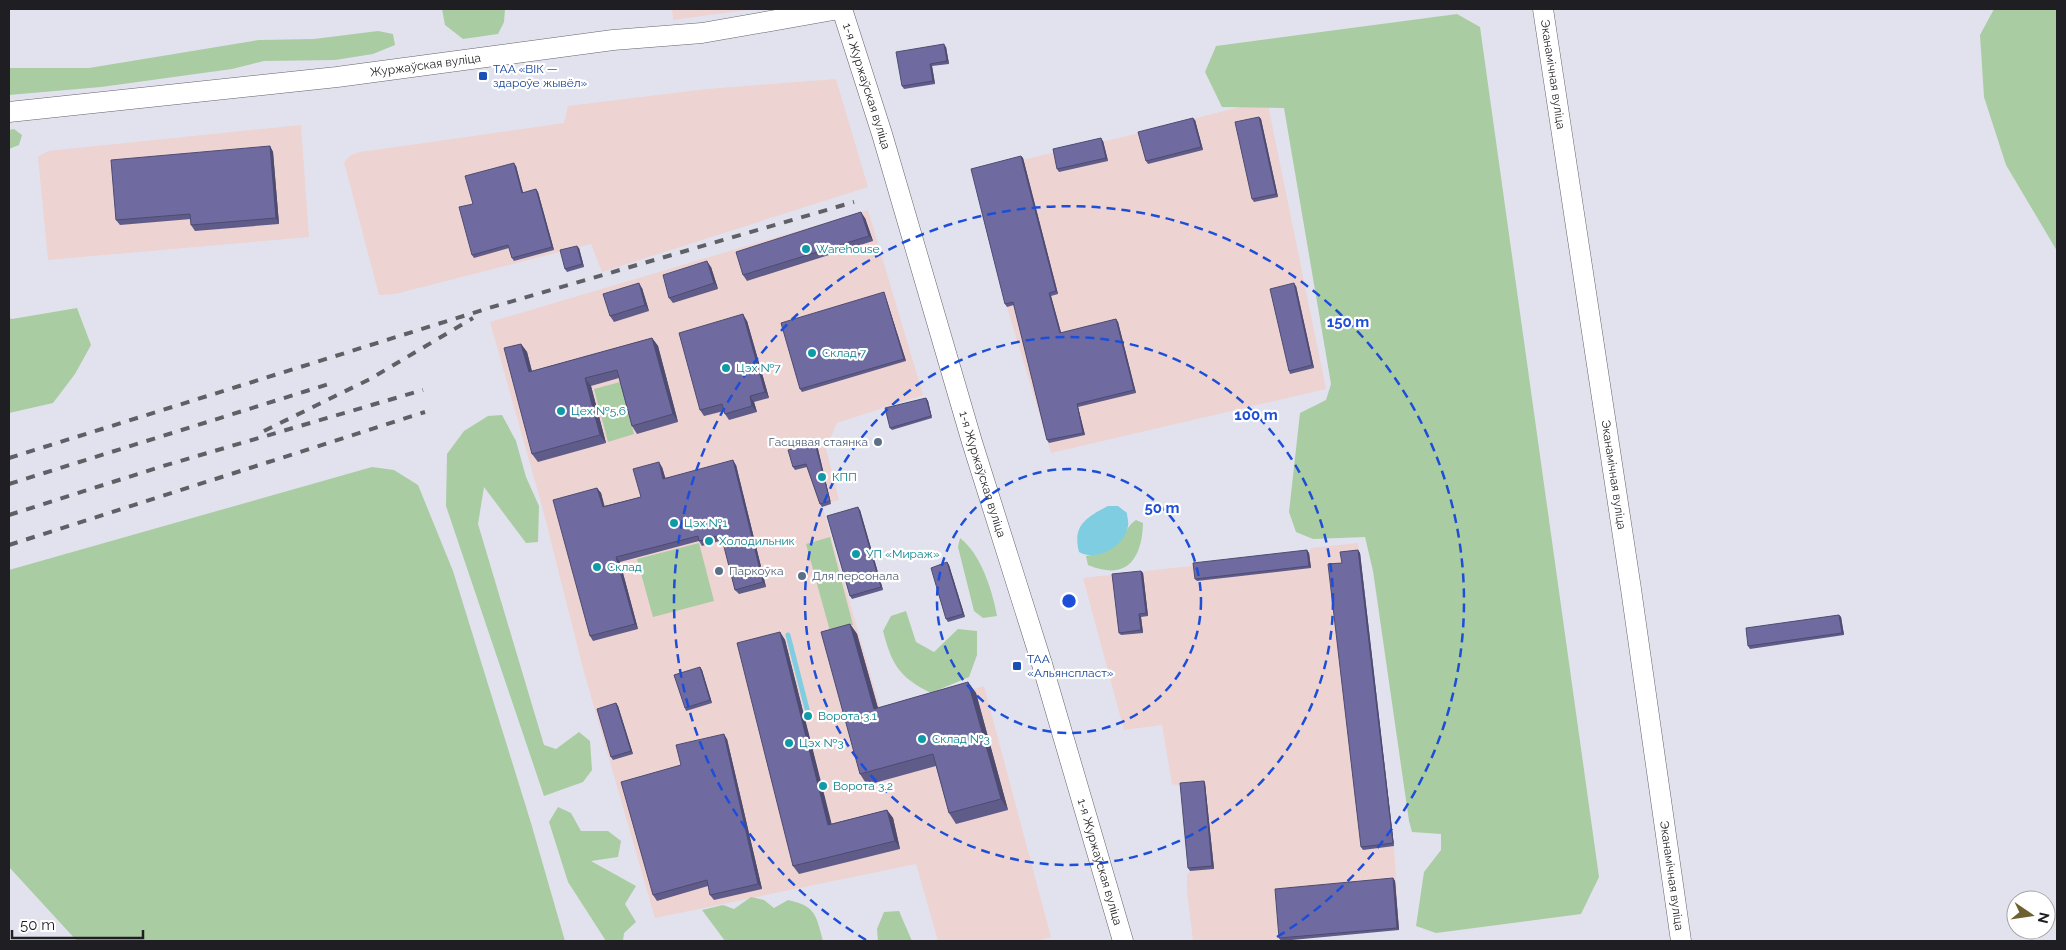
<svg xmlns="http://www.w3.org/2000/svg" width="2066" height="950" font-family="Raleway,sans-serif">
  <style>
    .industrial { fill: #edd3d1 }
    .green { fill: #aacca2 }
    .water { fill: #7ecde0 }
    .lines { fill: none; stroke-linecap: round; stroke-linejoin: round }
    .stream { stroke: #7ecde0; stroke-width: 5 }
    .minor-casing { stroke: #63636d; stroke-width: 21 }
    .minor { stroke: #fff; stroke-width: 20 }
    .rail { stroke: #5f5f65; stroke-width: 4; stroke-dasharray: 9 9; stroke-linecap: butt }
    .wall { fill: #5f5c8a }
    .shaded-wall { fill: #4e4b71 }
    .building { fill: #6f6ba1; stroke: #4e4b71 }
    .ring { fill: none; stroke: #1d4ed8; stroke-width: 2.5; stroke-dasharray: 9 6 }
    .transit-dot { fill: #1a4fb4; stroke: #fff; stroke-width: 2 }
    .culture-dot { fill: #0f9aa8; stroke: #fff; stroke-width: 2 }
    .service-dot { fill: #5c6f8a; stroke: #fff; stroke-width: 2 }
    .labels { text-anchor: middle; stroke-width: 4.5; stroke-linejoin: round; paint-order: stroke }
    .street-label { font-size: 12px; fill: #1f1f23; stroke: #fff }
    .transit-label { font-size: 12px; fill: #164399; stroke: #fff; text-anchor: start }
    .culture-label { font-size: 12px; fill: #0d838f; stroke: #fff; text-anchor: start }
    .service-label { font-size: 12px; fill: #4e5e75; stroke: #fff; text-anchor: start }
    .centre { fill: #1d4ed8; stroke: #fff; stroke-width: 2.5 }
    .ring-label { font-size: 15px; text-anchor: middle; font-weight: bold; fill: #1d4ed8; stroke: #fff; stroke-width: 4.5; stroke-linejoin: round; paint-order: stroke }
  </style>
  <rect width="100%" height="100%" fill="#e2e2ee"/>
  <g class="industrial">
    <path d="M672,9H753L673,20Z"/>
    <path d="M836,79L868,187L602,272L591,244L395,294L379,295L344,162L351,155L360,152L564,123L568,106L707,89Z"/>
    <path d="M1267,100L1326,389L1051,453L1007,307L973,171L1127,136Z"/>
    <path d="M301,125L309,237L48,260L38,157L48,151Z"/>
    <path d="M868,210L923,395L837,423L826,448L839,500L822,505L882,715L984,686L1051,937L1037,941H938L916,864L655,918L584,672L542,506L490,322Z"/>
    <path d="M1358,543L1394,846L1399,930L1277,941H1193L1187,891V875L1190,871L1182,786L1172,784L1162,725L1124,730L1083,578L1309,553L1311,548Z"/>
  </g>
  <g class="green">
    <path d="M442,9H505L504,22L498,34L463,39L445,25Z"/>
    <path d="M1994,9H2057V251L2006,165L1984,97L1980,35Z"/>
    <path d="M1457,14L1480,27L1599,877L1581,914L1436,933L1416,926L1424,872L1441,850V834L1412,832L1409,821L1373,571L1365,537L1313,539L1296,532L1289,512L1300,413L1326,400L1331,384L1284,108L1222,107L1205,72L1216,46Z"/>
    <path d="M378,31L393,34L395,45L373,54L335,60L264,61L232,69L101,87L9,95V68H89L259,40L314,39Z"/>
    <path d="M14,129L22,135L19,145L9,149V130Z"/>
    <path d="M77,308L91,345L75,374L53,403L9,413V318L12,319Z"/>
    <path d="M620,382L634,434L608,442L594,389Z"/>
    <path d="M502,415L516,441L526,477L539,506L538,542L526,543L484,487L478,524L544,745L556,749L579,732L590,741L592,770L583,782L544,796L446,506L447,454L464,431L488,416Z"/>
    <path d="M372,467L394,470L418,485L453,571L531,823L565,941H77L9,867V570Z"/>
    <path d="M1136,520L1143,523C1142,560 1126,581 1088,565L1086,556C1101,554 1116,549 1124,535C1128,528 1129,525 1136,520Z"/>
    <path d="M830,537L853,625L830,631L806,544Z"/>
    <path d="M960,538C981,554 992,590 997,616L983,618L974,611L958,547Z"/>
    <path d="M699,543L714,601L653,617L637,559Z"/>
    <path d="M906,611L916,642L934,652L958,629L977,631V655L969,677L931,693C899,677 892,665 883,631L891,616Z"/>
    <path d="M558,807L571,813L581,831H608L621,841L618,857L591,861L636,886L625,904L636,922L624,933L623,941H606L568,882L549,822Z"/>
    <path d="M751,897L764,900L774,908L788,900C816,906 816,915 823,941H725L702,910L723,905L734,909Z"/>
    <path d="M899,911L912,941H878L877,929L884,912Z"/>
  </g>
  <path class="water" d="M1108,506H1118L1127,513C1127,517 1129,522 1128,526C1124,547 1097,562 1079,552C1072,525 1087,517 1108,506Z"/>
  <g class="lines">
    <path class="stream" d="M788,635L807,709"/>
    <g class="minor-casing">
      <g id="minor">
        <path id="s1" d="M842,9L882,134L972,442L1042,664L1123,941"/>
        <path id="s2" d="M1543,9L1631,589L1681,941"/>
        <path id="s3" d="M9,112L337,77L613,40L702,33L839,9"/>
      </g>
    </g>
    <use href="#minor" class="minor"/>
    <g class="rail">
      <path d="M264,431L370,379L473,318"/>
      <path d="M9,458L489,308L854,202"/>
      <path d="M9,484L332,383"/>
      <path d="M9,515L163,466L423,390"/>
      <path d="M9,545L425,412"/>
    </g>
  </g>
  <g class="wall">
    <path d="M946,47L949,64L932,66L935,84L904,89L902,86Z"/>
    <path d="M1259,117L1261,119L1278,197L1254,202L1252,199Z"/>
    <path d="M1195,120L1203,150L1148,164L1146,161Z"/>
    <path d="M1103,141L1108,161L1059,172L1057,169Z"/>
    <path d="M270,146L273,152L279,224L195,231L191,225V219L120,225L116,220Z"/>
    <path d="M1021,156L1023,158L1058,294L1051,296L1061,333L1116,319L1118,322L1136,393L1078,407L1085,435L1049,443L1047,440L1014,305L1007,307L1005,304Z"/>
    <path d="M516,166L523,193L536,189L538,192L554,250L514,261L512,258L509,248L474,258L472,255L473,204Z"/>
    <path d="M865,218L873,241L747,281L743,275Z"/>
    <path d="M579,248L584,267L567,272L565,269Z"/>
    <path d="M711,267L718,289L673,303L669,298Z"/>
    <path d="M1296,286L1314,368L1290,374L1289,371Z"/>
    <path d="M642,288L649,311L614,322L610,316Z"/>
    <path d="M884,292L885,295L906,361L802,392L800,389Z"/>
    <path d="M747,321L769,398L754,402L757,412L729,420L725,414L724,411L704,416L700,410Z"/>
    <path d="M652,338L658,346L678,422L637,434L632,426L619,378L591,386L606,443L538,462L532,454L521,344L527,352L532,371Z"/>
    <path d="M926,398L928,401L932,418L892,430L890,428Z"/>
    <path d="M817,445L831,504L822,507L820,504L807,467L795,470L793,467Z"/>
    <path d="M736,465L766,587L739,594L735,590L723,540L702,546L699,541L620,562L638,629L593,641L590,636L597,488L601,493L604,506L641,497L662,467L665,478Z"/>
    <path d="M860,510L883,590L852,599L850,596Z"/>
    <path d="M1307,550L1309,553L1311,568L1197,581L1195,579Z"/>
    <path d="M1358,550L1360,553L1394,846L1363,850L1361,847L1342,563Z"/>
    <path d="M947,562L949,565L965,617L948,622L946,619Z"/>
    <path d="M1141,571L1143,573L1148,616L1141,617L1143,633L1121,635L1119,633Z"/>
    <path d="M1839,615L1841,617L1844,635L1750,649L1748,646Z"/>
    <path d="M850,624L857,634L878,708L968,682L976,693L1008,810L956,824L949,813L936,766L867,785L860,774Z"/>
    <path d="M780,632L785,640L831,824L887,810L893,818L900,849L799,874L793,866Z"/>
    <path d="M700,667L702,670L712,703L686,711L685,708Z"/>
    <path d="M616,703L618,706L633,754L613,760L611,757Z"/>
    <path d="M727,739L762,889L714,900L710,895L708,886L657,901L653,895L681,765Z"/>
    <path d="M1204,781L1205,783L1214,869L1190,871L1188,868Z"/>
    <path d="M1393,878L1395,881L1399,930L1281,941L1279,938Z"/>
  </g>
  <g class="shaded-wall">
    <path d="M944,44L946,47L949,64L947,61Z"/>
    <path d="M930,64L932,66L935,84L933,81Z"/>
    <path d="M1259,117L1261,119L1278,197L1276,194Z"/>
    <path d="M1193,118L1195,120L1203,150L1201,147Z"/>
    <path d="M1101,138L1103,141L1108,161L1106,158Z"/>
    <path d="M270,146L273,152L279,224L276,218Z"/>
    <path d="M1021,156L1023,158L1058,294L1056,291Z"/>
    <path d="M514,163L516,166L524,196L522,193Z"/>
    <path d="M536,189L538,192L554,250L552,247Z"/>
    <path d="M861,212L865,218L873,241L869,236Z"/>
    <path d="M577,246L579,248L584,267L582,264Z"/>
    <path d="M707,261L711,267L718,289L714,283Z"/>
    <path d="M639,283L642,288L649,311L645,305Z"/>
    <path d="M1294,283L1296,286L1314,368L1312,365Z"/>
    <path d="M884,292L885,295L906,361L904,359Z"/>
    <path d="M1049,293L1051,296L1062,336L1060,333Z"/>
    <path d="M743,314L747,321L769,398L765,392Z"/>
    <path d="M1116,319L1118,322L1136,393L1134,390Z"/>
    <path d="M652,338L658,346L678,422L673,414Z"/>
    <path d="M521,344L527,352L534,380L529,372Z"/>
    <path d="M585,378L591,386L606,443L600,435Z"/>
    <path d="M750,396L754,402L757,412L752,406Z"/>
    <path d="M926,398L928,401L932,418L931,416Z"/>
    <path d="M1077,404L1078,407L1085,435L1083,433Z"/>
    <path d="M815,443L817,445L831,504L830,501Z"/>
    <path d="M733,460L736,465L766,587L763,582Z"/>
    <path d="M659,462L662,467L667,483L663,479Z"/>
    <path d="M597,488L601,493L606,511L603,507Z"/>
    <path d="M858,507L860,510L883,590L881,587Z"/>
    <path d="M1307,550L1309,553L1311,568L1309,566Z"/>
    <path d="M1358,550L1360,553L1394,846L1393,843Z"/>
    <path d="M616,557L620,562L638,629L635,624Z"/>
    <path d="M947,562L949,565L965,617L963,614Z"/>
    <path d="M1141,571L1143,573L1148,616L1146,613Z"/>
    <path d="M1139,614L1141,617L1143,633L1141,630Z"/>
    <path d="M1839,615L1841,617L1844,635L1842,633Z"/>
    <path d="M850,624L857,634L881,719L874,709Z"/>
    <path d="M780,632L785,640L834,833L828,825Z"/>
    <path d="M700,667L702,670L712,703L710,700Z"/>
    <path d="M968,682L976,693L1008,810L1001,799Z"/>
    <path d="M616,703L618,706L633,754L631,751Z"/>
    <path d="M724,734L727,739L762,889L758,884Z"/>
    <path d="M1204,781L1205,783L1214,869L1212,866Z"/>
    <path d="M887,810L893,818L900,849L895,841Z"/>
    <path d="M1393,878L1395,881L1399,930L1397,928Z"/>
  </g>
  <g class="building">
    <path d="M944,44L947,61L930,64L933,81L902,86L896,52Z"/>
    <path d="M1259,117L1276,194L1252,199L1235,122Z"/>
    <path d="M1193,118L1201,147L1146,161L1138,132Z"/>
    <path d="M1101,138L1106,158L1057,169L1053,149Z"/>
    <path d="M270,146L276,218L191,225L190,214L116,220L111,160Z"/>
    <path d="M1021,156L1056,291L1049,293L1060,333L1116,319L1134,390L1077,404L1083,433L1047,440L1013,302L1005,304L971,169Z"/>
    <path d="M514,163L522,193L536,189L552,247L512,258L508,245L472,255L459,207L473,204L465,176Z"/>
    <path d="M861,212L869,236L743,275L736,252Z"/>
    <path d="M577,246L582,264L565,269L560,250Z"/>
    <path d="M707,261L714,283L669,298L663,275Z"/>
    <path d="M639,283L645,305L610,316L603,294Z"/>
    <path d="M1294,283L1312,365L1289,371L1270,289Z"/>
    <path d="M884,292L904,359L800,389L781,323Z"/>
    <path d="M743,314L765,392L750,396L752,406L725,414L722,404L700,410L679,333Z"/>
    <path d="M652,338L673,414L632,426L617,370L585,378L600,435L532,454L504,348L521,344L529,372Z"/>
    <path d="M926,398L931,416L890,428L885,408Z"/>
    <path d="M815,443L830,501L820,504L806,464L793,467L788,450Z"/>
    <path d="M733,460L763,582L735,590L721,535L699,541L698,536L616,557L635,624L590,636L553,500L597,488L603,507L641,497L633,469L659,462L663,479Z"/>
    <path d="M858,507L881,587L850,596L827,516Z"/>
    <path d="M1307,550L1309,566L1195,579L1193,563Z"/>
    <path d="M1358,550L1393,843L1361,847L1328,564L1342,563L1340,552Z"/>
    <path d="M947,562L963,614L946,619L931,568Z"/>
    <path d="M1141,571L1146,613L1139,614L1141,630L1119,633L1112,574Z"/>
    <path d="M1839,615L1842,633L1748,646L1746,628Z"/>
    <path d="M850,624L874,709L968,682L1001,799L949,813L933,754L860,774L821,632Z"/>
    <path d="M780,632L828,825L887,810L895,841L793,866L737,643Z"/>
    <path d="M700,667L710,700L685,708L674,675Z"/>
    <path d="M616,703L631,751L611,757L597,709Z"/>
    <path d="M724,734L758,884L710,895L707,880L653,895L621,782L681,765L676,745Z"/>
    <path d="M1204,781L1212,866L1188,868L1180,783Z"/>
    <path d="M1393,878L1397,928L1279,938L1275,889Z"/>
  </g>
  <g class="ring">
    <circle cx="1069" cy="601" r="132"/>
    <circle cx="1069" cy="601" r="264"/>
    <path d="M866 940A395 395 0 1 1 1272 940"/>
  </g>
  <g class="transit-dot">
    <rect x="478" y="71" width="10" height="10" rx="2.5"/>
    <rect x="1012" y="661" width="10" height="10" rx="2.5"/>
  </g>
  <g class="culture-dot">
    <circle cx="806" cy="249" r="5"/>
    <circle cx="812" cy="353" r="5"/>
    <circle cx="726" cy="368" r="5"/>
    <circle cx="561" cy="411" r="5"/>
    <circle cx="822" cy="477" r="5"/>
    <circle cx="674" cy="523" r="5"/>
    <circle cx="709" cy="541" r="5"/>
    <circle cx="856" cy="554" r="5"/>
    <circle cx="597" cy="567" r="5"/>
    <circle cx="808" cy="716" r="5"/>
    <circle cx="922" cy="739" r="5"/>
    <circle cx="789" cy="743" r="5"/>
    <circle cx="823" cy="786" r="5"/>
  </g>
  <g class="service-dot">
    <circle cx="878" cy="442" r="5"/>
    <circle cx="719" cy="571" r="5"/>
    <circle cx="802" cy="576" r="5"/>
  </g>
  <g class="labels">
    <g class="street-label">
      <text dy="4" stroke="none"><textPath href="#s3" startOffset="419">Журжаўская вуліца</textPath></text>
      <text dy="4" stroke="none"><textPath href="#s2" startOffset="66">Эканамічная вуліца</textPath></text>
      <text dy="4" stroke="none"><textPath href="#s1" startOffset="81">1-я Журжаўская вуліца</textPath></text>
      <text dy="4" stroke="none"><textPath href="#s1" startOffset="486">1-я Журжаўская вуліца</textPath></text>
      <text dy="4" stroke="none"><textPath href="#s2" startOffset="471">Эканамічная вуліца</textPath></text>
      <text dy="4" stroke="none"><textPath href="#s1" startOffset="891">1-я Журжаўская вуліца</textPath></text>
      <text dy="4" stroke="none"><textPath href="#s2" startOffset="876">Эканамічная вуліца</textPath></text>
    </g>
    <g class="transit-label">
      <text x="493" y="73">ТАА «ВІК —<tspan x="493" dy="14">здароўе жывёл»</tspan></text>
      <text x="1027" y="663">ТАА<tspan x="1027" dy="14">«Альянспласт»</tspan></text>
    </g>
    <g class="culture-label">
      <text x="816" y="253">Warehouse</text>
      <text x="822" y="357">Склад 7</text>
      <text x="736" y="372">Цэх №7</text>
      <text x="571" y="415">Цех №5,6</text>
      <text x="832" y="481">КПП</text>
      <text x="684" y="527">Цэх №1</text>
      <text x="719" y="545">Холодильник</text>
      <text x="866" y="558">УП «Мираж»</text>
      <text x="607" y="571">Склад</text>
      <text x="818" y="720">Ворота 3.1</text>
      <text x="932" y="743">Склад №3</text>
      <text x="799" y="747">Цэх №3</text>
      <text x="833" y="790">Ворота 3.2</text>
    </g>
    <g class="service-label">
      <text x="868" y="446" text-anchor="end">Гасцявая стаянка</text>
      <text x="729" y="575">Паркоўка</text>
      <text x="812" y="580">Для персонала</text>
    </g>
  </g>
  <circle cx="1069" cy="601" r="8" class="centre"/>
  <g class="ring-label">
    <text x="1348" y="327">150 m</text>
    <text x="1256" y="420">100 m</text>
    <text x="1162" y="513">50 m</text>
  </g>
  <rect width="2066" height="950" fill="none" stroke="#1f1f23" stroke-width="20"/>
  <g transform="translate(2031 915) rotate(103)"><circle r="24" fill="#ffffff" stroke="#a5a5a7"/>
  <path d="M0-4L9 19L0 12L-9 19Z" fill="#6d622f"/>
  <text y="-8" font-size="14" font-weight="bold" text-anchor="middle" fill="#1f1f23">N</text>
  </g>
  <path d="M12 930v8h131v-8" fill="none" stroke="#1f1f23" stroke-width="2.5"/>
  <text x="20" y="930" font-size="15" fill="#1f1f23" stroke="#ffffff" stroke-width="4" paint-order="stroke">50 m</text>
</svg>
